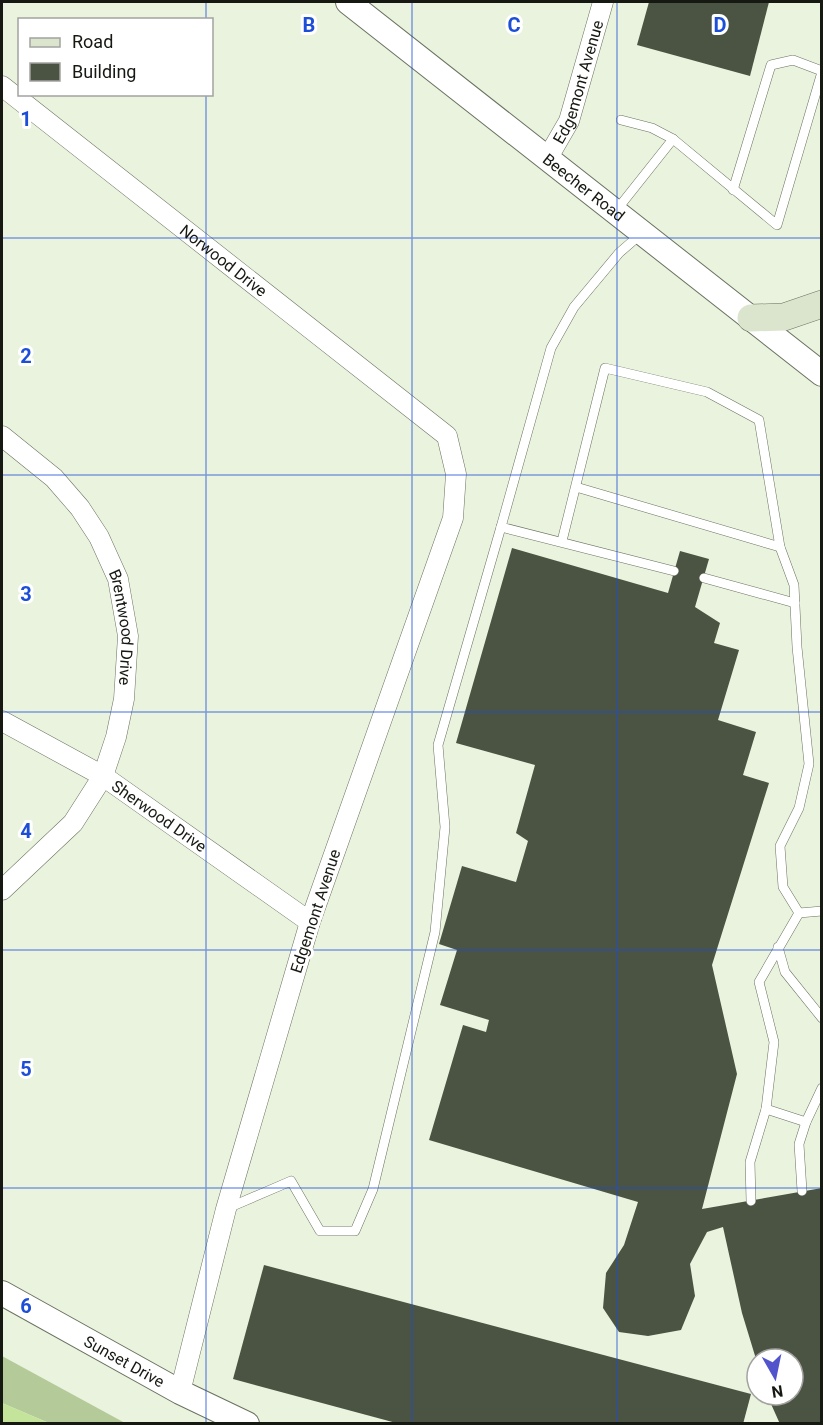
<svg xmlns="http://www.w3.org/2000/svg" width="823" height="1425" font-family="Roboto,sans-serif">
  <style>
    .green { fill: #b4ca99 }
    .water { fill: #c5e49b }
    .building { fill: #4b5342 }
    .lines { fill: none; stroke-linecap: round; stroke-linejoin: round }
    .service-casing { stroke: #6a7260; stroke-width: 10 }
    .minor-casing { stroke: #6a7260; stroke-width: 21 }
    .tertiary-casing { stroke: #6a7260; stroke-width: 26 }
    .secondary-casing { stroke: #6a7260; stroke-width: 28 }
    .service { stroke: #fff; stroke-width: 9 }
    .minor { stroke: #fff; stroke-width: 20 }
    .tertiary { stroke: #fff; stroke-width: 24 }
    .secondary { stroke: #dbe5cd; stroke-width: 27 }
    .grid { fill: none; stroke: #1d4ed8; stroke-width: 1.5; stroke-opacity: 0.55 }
    .labels { text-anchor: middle; stroke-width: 6; stroke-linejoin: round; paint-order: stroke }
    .street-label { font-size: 16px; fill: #161912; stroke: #fff }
    .grid-label { font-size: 20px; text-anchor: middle; font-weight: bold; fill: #1d4ed8; stroke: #fff; stroke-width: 6; stroke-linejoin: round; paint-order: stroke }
  </style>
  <rect width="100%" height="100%" fill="#eaf3de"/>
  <path class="green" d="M2,1356L125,1423H49L2,1403Z"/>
  <path class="water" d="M2,1403L44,1421L49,1423H2Z"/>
  <g class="building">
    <path d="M649,2H769L750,76L637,45Z"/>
    <path d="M512,548L668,593L680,551L709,559L695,607L720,623L714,643L739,650L718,720L756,732L743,775L769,783L712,965L737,1074L702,1209L822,1188V1424H780L767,1395H793V1359H756L742,1313L723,1227L707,1232L690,1264L695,1296L681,1330L648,1336L619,1332L603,1308L606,1273L624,1245L638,1202L429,1140L463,1025L486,1032L489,1020L440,1005L457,950L439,944L462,866L516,882L528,841L516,833L535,765L456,743Z"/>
    <path d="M264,1265L751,1394L743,1424H400L233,1379Z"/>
  </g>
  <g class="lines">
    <g class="service-casing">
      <g id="service">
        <path d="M621,120L652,128L673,139"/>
        <path d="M733,190L771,65L793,60L822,71"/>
        <path d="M615,212L673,139L777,225L822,72"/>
        <path d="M642,233L619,253L574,307L551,348L501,527L674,571"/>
        <path d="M562,541L605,368L707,392L759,420L780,547L576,487"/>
        <path d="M780,547L794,585L797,647L809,764L799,808L780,846L783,887L799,913"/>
        <path d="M704,578L795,603"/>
        <path d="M799,913L759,982L774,1042L766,1109L806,1122"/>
        <path d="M799,913L822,911"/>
        <path d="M778,947L785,972L822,1018"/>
        <path d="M802,1191L799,1144L806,1122L822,1088"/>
        <path d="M751,1201L750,1162L766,1109"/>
        <path d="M228,1208L291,1181L320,1231H355L373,1189L435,932L445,827L438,745L501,527"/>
      </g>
    </g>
    <g class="minor-casing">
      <g id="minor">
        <path id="s1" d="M2,86L447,436L456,474L453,518L310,922L226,1209L180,1392"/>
        <path id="s2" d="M547,159L569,121L603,2"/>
        <path id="s3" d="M2,436L54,478L80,508L99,537L118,579L128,636L124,699L116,737L103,776L73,823L2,890"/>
        <path id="s4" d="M2,721L103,776L310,922"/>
      </g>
    </g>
    <g class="tertiary-casing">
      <g id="tertiary">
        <path id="s5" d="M348,2L822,374"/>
        <path id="s6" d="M2,1293L180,1392L247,1424"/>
      </g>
    </g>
    <g class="secondary-casing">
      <path id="secondary" d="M751,318L784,317L822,304"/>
    </g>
    <use href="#service" class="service"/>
    <use href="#minor" class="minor"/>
    <use href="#tertiary" class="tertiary"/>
    <use href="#secondary" class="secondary"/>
  </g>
  <path class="grid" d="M206,2V20M412,2V1424M617,2V1424M206,94V1424M2,238H822M2,475H822M2,712H822M2,950H822M2,1188H822"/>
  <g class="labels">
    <g class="street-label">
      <text dy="6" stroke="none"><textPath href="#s2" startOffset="84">Edgemont Avenue</textPath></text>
      <text dy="6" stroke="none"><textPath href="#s5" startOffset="300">Beecher Road</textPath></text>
      <text dy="6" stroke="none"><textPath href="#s1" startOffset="282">Norwood Drive</textPath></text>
      <text dy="6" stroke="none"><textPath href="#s3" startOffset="236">Brentwood Drive</textPath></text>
      <text dy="6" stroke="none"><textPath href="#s4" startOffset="184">Sherwood Drive</textPath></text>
      <text transform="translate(315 911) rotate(-72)" y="6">Edgemont Avenue</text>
      <text dy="6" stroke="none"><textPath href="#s6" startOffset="140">Sunset Drive</textPath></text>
    </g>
  </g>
  <g class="grid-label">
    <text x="309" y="32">B</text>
    <text x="514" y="32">C</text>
    <text x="720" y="32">D</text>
    <text x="26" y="126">1</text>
    <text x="26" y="363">2</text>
    <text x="26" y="601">3</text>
    <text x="26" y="838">4</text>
    <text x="26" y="1076">5</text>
    <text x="26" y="1313">6</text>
  </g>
  <rect width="823" height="1425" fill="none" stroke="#161912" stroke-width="6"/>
  <rect x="18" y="18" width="195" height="78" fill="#ffffff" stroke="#a2a3a0" stroke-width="1.5"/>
  <rect x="30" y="38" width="30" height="9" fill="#dbe5cd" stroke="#a2a3a0" stroke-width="1.5"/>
  <text x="72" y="48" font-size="18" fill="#161912">Road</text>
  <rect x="30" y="63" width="30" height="18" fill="#4b5342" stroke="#a2a3a0" stroke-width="1.5"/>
  <text x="72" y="78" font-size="18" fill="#161912">Building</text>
  <g transform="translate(775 1377) rotate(171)"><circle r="28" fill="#ffffff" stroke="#a2a3a0" stroke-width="1.5"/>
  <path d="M0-4.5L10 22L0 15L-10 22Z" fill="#5154cb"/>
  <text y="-9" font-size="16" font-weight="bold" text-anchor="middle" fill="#161912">N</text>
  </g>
</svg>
